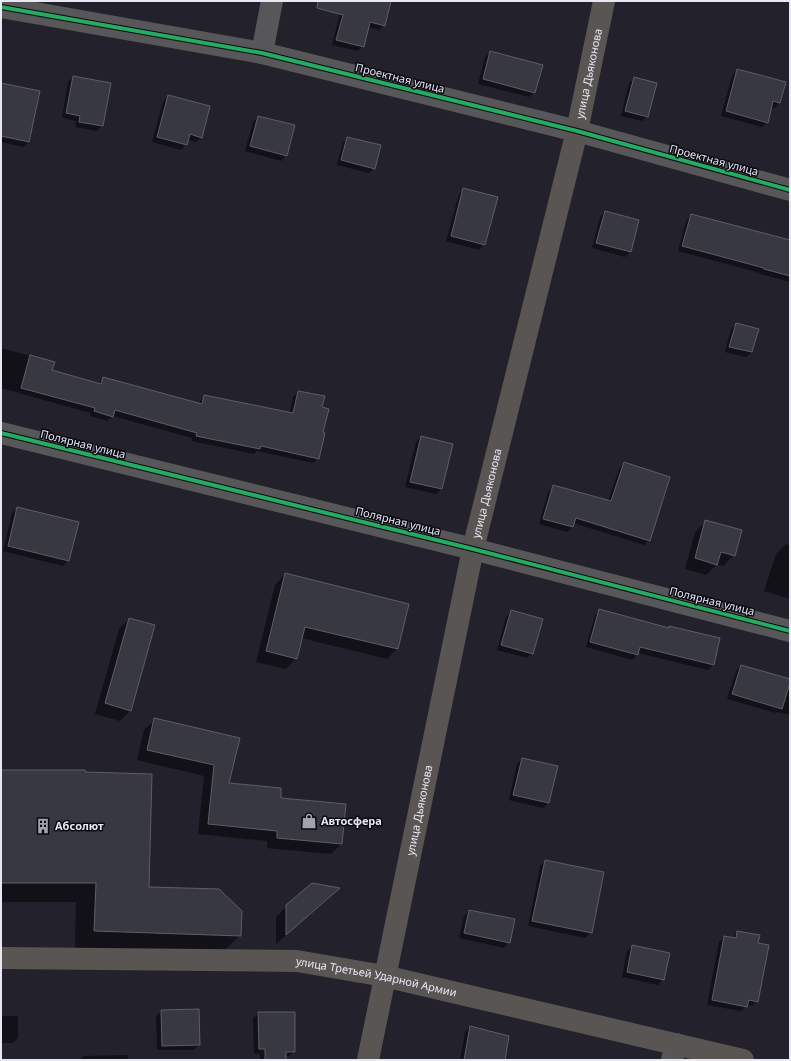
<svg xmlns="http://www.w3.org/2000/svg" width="791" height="1061" font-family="'Noto Sans',sans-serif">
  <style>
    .shadow { fill: #0007 }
    .building { fill: #383840; stroke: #5e5e67 }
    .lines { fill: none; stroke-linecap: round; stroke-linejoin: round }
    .minor { stroke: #575658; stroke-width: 22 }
    .major { stroke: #585553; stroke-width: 22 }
    .cycleway-casing { stroke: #090911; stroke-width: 6 }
    .cycleway { stroke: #26ab63; stroke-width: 4 }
    .labels { text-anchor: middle; stroke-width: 3; stroke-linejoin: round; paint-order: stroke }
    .street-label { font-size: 11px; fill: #e8e8f5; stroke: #090911 }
    .poi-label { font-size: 11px; font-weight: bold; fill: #e8e8f5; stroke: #090911; text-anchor: start }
  </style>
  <rect width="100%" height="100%" fill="#22212c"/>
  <g class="shadow">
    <path d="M343,1H390L384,25L379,30L368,27L363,46L358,51L332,45Z"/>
    <path d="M491,52L535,92L529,97L478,84L485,57Z"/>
    <path d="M737,70L780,102L774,108L771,107L767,122L762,127L721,116L732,76Z"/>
    <path d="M73,77L109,83L102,126L97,131L75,127L76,121L62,118L68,82Z"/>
    <path d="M635,78L647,116L642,121L621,116L629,83Z"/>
    <path d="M1,84L29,142L23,147L1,142Z"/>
    <path d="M168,96L201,137L196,142L188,140L186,144L181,150L152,142L163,102Z"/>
    <path d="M258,117L286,155L281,161L245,151L253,122Z"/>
    <path d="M348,138L374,168L369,173L337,165L343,143Z"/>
    <path d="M464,189L484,244L479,250L446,241L459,194Z"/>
    <path d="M605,212L630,252L625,257L592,248L600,217Z"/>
    <path d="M691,215L790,241V282L760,274V273L678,251L686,221Z"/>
    <path d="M736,324L758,330L752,352L746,357L725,352L731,329Z"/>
    <path d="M1,348L53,362L51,371L98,384L103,378L199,404L200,401L205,396L290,413L293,397L298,392L321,408L322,433L318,458L313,463L257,451L254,454L191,441L192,438L113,416L107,421L90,416V413L1,388Z"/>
    <path d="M421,437L452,444L441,489L436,494L405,487L416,442Z"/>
    <path d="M624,464L649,540L644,545L573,523L572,527L567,532L539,524L548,492L553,487L608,501L619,469Z"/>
    <path d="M18,508L68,560L63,566L3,551L12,513Z"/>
    <path d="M706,521L734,555L723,566L717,564L706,575L685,569L695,532Z"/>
    <path d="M786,544L790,545V599L764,591L776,554Z"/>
    <path d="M285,574L397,649L387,659L301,638L296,658L286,669L256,662L275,585Z"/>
    <path d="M600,610L668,629L670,627L719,639L713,665L708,670L638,653L637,655L632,660L586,647L595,615Z"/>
    <path d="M511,612L533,653L527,658L497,650L506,617Z"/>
    <path d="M129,619L131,710L120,721L95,714L119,629Z"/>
    <path d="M741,666L790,680V715L777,712L776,713L727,699L736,671Z"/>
    <path d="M155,719L239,739L228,784L279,799L341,844L331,854L267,848V841L198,834L204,776L137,760L144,730Z"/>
    <path d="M522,759L548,803L543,808L509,800L517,764Z"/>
    <path d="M1,771L148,888L240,935L220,955L75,951L76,902H1Z"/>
    <path d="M545,861L591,932L585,938L528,926L540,866Z"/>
    <path d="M338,888L329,898L276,944V917L287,906Z"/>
    <path d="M469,911L514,920L509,942L504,948L459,938L464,916Z"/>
    <path d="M737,932L757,944V1001L752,1006L747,1005L741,1011L707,1005L719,942L724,937L732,939Z"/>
    <path d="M633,946L663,979L658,985L622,977L627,951Z"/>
    <path d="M161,1011L199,1045L194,1050H157L156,1016Z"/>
    <path d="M258,1013L294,1051L289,1056H285V1060H260V1054H254L253,1018Z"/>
    <path d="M1,1016H18V1038L13,1043H1Z"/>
    <path d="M470,1027L504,1060H460L465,1032Z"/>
    <path d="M128,1055V1060H80L84,1056Z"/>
  </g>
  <g class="building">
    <path d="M318,1H391L385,26L370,22L364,47L336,40L343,15L317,8Z"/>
    <path d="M490,51L543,65L535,93L483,79Z"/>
    <path d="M737,69L786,82L780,103L773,101L768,123L726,111Z"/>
    <path d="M73,76L111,83L103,126L79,122L80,116L66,113Z"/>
    <path d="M634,77L657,83L648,117L625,111Z"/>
    <path d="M1,83L40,91L29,142L1,136Z"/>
    <path d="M168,95L210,106L202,138L190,134L187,145L157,137Z"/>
    <path d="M258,116L295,125L287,156L250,146Z"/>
    <path d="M347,137L381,145L375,169L341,160Z"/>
    <path d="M463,188L498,197L485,245L451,236Z"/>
    <path d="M605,211L639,220L631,252L596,243Z"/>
    <path d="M691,214L790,240V276L764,269V268L682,246Z"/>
    <path d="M736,323L759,329L752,352L729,347Z"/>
    <path d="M30,355L55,362L52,370L101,384L103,377L202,404L204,395L293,413L298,391L325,396L322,407L329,409L323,432L325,433L319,459L261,446L260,449L196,436L197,433L115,410L113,417L94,411L95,408L21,388Z"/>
    <path d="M421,436L453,444L442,489L410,482Z"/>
    <path d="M624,462L670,477L650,541L576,518L573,527L543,519L553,485L611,501Z"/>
    <path d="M17,507L79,522L69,561L8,546Z"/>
    <path d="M705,520L742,530L735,556L721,552L717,565L695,558Z"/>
    <path d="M285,573L409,604L398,649L305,627L297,659L266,651Z"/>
    <path d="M599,609L669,628V626L720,638L714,665L640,647L638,655L590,642Z"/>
    <path d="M511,610L543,619L533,654L501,645Z"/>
    <path d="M129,618L155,625L131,711L105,703Z"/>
    <path d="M741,665L790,679V683L782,709L732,694Z"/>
    <path d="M154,718L240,738L229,783L281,788V798L346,804L342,844L277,838V831L208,824L214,765L147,750Z"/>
    <path d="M522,758L558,766L549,803L513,795Z"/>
    <path d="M1,770H85V772L152,774L149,887L219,889L242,911L241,936L94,931L96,883H1Z"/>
    <path d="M545,860L604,872L592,933L532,921Z"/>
    <path d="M312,883L340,888L286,935V905Z"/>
    <path d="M469,910L515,919L510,943L464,933Z"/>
    <path d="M737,931L760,935L758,943L769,945L758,1002L749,1000L747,1007L712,1000L724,936L736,938Z"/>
    <path d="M632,945L670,953L664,980L627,972Z"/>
    <path d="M199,1009L200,1045L162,1046L161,1010Z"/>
    <path d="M258,1012H295V1052H286V1060H265V1049H259Z"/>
    <path d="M470,1026L509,1036L505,1060H464Z"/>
  </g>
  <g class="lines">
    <g class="minor">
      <path d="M1,7L262,53L577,131L790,190"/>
      <path d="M262,53L272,1"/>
      <path d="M1,433L473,549L790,631"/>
      <path d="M672,1060L676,1044"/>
    </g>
    <g class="major">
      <path id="s1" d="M1,958L297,961L384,976L743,1060"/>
      <path id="s2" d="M368,1060L473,549L577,131L604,1"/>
    </g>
    <g class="cycleway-casing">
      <g id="cycleway">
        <path d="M1,7L262,53L577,131L790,190"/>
        <path d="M1,433L473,549L790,631"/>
      </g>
    </g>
    <use href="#cycleway" class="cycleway"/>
  </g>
  <defs>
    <g id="shop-bare" transform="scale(1.2)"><path d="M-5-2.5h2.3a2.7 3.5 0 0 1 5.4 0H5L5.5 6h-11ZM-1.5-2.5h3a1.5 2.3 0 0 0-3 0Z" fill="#a3a2af" stroke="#090911" stroke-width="2.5" paint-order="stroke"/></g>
    <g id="building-bare" transform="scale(1.2)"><path d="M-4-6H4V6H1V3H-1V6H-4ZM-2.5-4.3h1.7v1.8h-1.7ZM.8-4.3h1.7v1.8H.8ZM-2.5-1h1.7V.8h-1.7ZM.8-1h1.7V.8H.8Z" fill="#a3a2af" stroke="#090911" stroke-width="2.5" paint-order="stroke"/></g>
  </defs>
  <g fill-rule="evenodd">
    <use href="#shop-bare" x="309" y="821"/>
    <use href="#building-bare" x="43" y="826"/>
  </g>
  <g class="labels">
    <g class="street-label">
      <text dy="4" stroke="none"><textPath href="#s2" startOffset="1011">улица Дьяконова</textPath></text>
      <text transform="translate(400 78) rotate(14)" y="4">Проектная улица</text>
      <text transform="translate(714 160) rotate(15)" y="4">Проектная улица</text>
      <text transform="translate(83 444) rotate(14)" y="4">Полярная улица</text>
      <text dy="4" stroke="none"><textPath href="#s2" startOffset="579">улица Дьяконова</textPath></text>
      <text transform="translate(398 521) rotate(14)" y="4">Полярная улица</text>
      <text transform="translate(712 601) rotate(14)" y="4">Полярная улица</text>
      <text dy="4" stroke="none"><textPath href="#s2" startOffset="255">улица Дьяконова</textPath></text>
      <text dy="4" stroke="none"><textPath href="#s1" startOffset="377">улица Третьей Ударной Армии</textPath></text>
    </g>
    <g class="poi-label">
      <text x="321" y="825">Автосфера</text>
      <text x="55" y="830">Абсолют</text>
    </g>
  </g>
  <rect width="791" height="1061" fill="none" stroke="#e8e8f5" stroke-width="4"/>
</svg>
